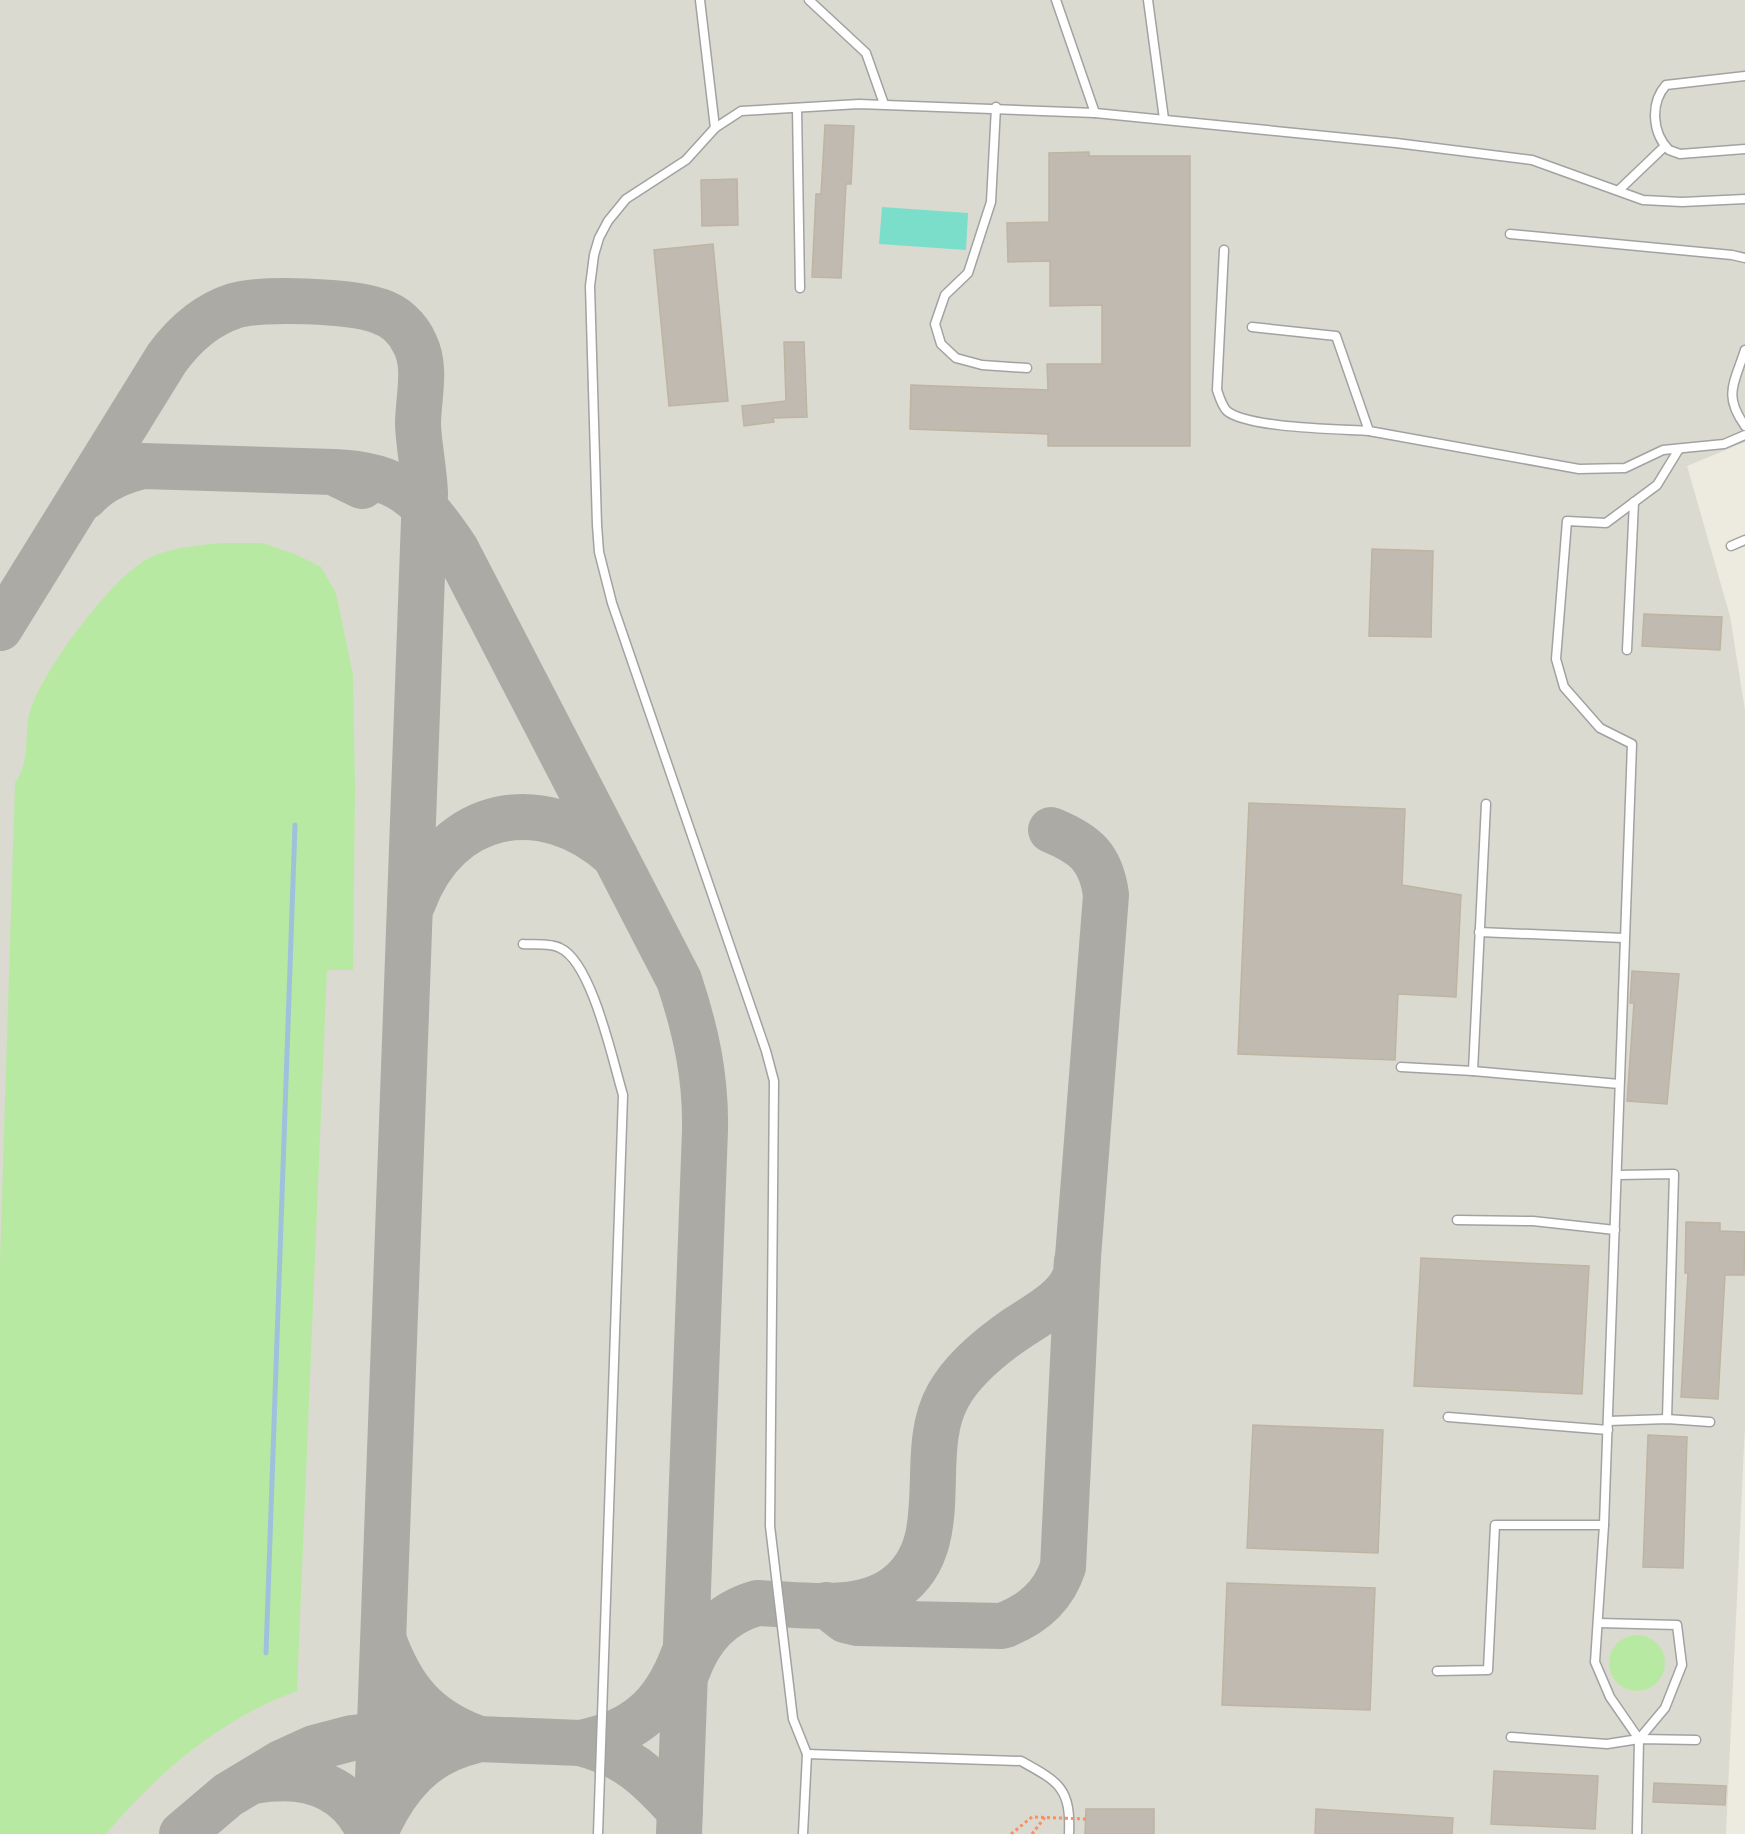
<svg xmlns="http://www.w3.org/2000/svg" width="1745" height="1834" font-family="'Archivo Narrow',sans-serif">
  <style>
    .airport { fill: #dbdad1 }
    .grass { fill: #b8e9a3 }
    .pitch { fill: #7bdeca }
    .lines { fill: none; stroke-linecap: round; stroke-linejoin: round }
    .stream { stroke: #9ec2dc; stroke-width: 5 }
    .taxiway { stroke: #abaaa4; stroke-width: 46 }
    .building { fill: #c1bab0; stroke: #beb4a2; stroke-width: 1.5 }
    .service-casing { stroke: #a2a2a2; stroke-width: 11 }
    .path { stroke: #fc8e61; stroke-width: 3; stroke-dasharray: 3 3; stroke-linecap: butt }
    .service { stroke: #fff; stroke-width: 8 }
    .path-bridge { stroke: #fc8e61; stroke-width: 3; stroke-dasharray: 3 3; stroke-linecap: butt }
  </style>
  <rect width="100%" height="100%" fill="#edebdf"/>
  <path class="airport" d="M0,0H1745V442L1687,466L1730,616L1745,710V1425L1726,1834H0Z"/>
  <g class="grass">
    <path d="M220,543H263L297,555L321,567L336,593L353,675L355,788L353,970H327L297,1691C220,1719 157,1773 106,1834H0V1259L15,783C33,756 22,735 31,708C44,670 112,576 149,558C171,547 196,546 220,543Z"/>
    <circle cx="1637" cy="1663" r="28"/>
  </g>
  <path class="pitch" d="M882,207L968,213L966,250L879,244Z"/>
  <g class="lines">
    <path class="stream" d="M266,1653L295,825"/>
    <g class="taxiway">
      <path d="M333,472C399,474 421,497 456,549L679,980C696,1031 706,1077 705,1130L679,1834"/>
      <path d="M85,497C100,480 121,471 143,466L333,472L362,486"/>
      <path d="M0,628L167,358C184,335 206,315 234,306C261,297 352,301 379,311C395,316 408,328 415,344C427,368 418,398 418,425C419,447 424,470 425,493L376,1834"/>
      <path d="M413,903C447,809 542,790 615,856"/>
      <path d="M826,1605L845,1620L858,1623L1002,1626C1032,1615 1053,1597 1063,1567L1078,1257L1106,895C1101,857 1085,844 1051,830"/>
      <path d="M384,1641C402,1689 425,1718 474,1737"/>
      <path d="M687,1672C700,1637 720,1614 757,1603C800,1604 858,1615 895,1588C957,1544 915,1455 948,1396C963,1369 990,1347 1016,1329C1035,1316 1064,1302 1074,1279C1077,1274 1076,1267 1077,1261"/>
      <path d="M580,1743C634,1733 664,1707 683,1656"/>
      <path d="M254,1781C303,1772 349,1784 370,1834"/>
      <path d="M377,1828C397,1785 425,1752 473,1741"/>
      <path d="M182,1834L228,1795L281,1763L314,1748L352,1738L379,1735L580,1743C627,1755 648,1776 680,1811"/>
    </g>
  </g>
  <g class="building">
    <path d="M825,125L854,126L851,184H846L841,278L812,277L816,194H821Z"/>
    <path d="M1089,152V156H1190V446H1048V434L910,429L911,385L1048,390L1047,364H1102V305L1050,306V261L1008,262L1007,223L1049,222V153Z"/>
    <path d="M737,179L738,225L702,226L701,180Z"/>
    <path d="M713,244L728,401L669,406L654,250Z"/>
    <path d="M784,342H804L807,417L773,418L774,422L744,426L742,406L786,401Z"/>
    <path d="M1372,549L1433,551L1431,637L1369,636Z"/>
    <path d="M1644,614L1722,617L1720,650L1642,646Z"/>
    <path d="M1249,803L1405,809L1402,885L1461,895L1456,997L1398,994L1395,1060L1238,1054Z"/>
    <path d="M1632,971L1679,974L1667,1104L1627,1101L1634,1003H1630Z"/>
    <path d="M1686,1222L1720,1223V1231L1745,1232L1744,1275H1725L1718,1399L1681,1397L1688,1273H1685Z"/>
    <path d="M1421,1258L1589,1266L1582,1394L1414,1386Z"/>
    <path d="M1253,1425L1383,1430L1378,1553L1247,1548Z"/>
    <path d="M1648,1435L1687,1437L1683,1568L1643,1567Z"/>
    <path d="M1227,1583L1375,1588L1370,1710L1222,1705Z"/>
    <path d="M1494,1771L1598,1776L1595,1829L1491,1824Z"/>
    <path d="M1654,1783L1726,1786L1725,1805L1653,1802Z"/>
    <path d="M1086,1809H1154V1834H1085Z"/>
    <path d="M1316,1809L1453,1818L1452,1834H1315Z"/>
  </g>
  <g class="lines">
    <g class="service-casing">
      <g id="service">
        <path d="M700,0L715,128"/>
        <path d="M809,0L866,53L884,104"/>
        <path d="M1056,0L1095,113"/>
        <path d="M1148,0L1164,119"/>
        <path d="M1745,76L1666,85C1650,103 1652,133 1669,150L1680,154L1745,149"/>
        <path d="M996,107L991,202L968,273L945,295L935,324L941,344L956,358L982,365L1027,368"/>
        <path d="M797,108L800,288"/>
        <path d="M1619,190L1665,146"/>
        <path d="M1510,234L1732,255L1745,258"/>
        <path d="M1224,250L1217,390C1219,396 1222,406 1227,411C1247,428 1339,429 1369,431"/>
        <path d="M1252,327L1336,336L1369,431L1579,469L1625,468L1663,450L1724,444L1745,435"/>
        <path d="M1745,350C1734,384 1723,395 1745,426"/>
        <path d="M1731,546L1745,540"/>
        <path d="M1627,650L1634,502"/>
        <path d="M1479,932L1624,938"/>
        <path d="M523,944C533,945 551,943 560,948C592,962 613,1062 623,1095L598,1834"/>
        <path d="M1401,1067L1473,1071L1619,1084"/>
        <path d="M1473,1071L1486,804"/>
        <path d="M1617,1175L1674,1174L1667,1419"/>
        <path d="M1457,1220L1533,1221L1615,1230"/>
        <path d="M1448,1417L1608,1430"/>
        <path d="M1608,1421L1667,1419L1710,1422"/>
        <path d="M1599,1623L1677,1625L1682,1665L1665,1708L1639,1739"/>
        <path d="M1437,1671L1488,1670L1495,1525H1604"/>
        <path d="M1511,1737L1607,1744L1639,1739L1610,1697L1595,1662L1604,1525L1632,744L1600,728L1564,687L1556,659L1567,521L1606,523L1657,485L1679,449"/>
        <path d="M807,1754L1021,1761C1059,1782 1071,1788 1069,1834"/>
        <path d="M803,1834L807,1754L793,1719L770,1526L774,1081L766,1051L612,603L599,552L597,525L590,286L594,255L599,238L608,221L626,199L686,160L715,128L741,111L859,104L1095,113L1396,143L1532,160L1643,200L1682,202L1745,199"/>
        <path d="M1637,1834L1639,1739L1696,1740"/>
      </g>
    </g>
    <path class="path" d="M1032,1834L1045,1817"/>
    <use href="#service" class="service"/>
    <path class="path-bridge" d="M1011,1834L1032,1817L1086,1819"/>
  </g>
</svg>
